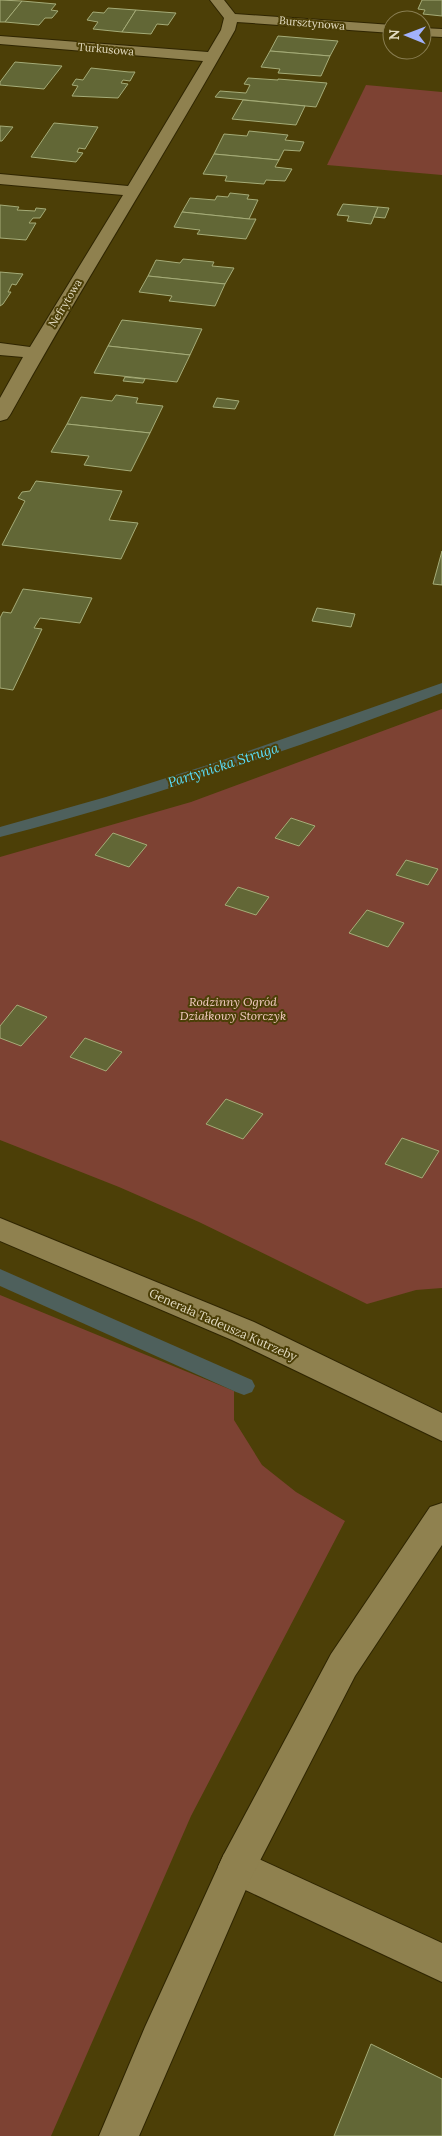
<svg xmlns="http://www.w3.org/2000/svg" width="442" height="2136" font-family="Lora,serif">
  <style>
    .green { fill: #7d4233 }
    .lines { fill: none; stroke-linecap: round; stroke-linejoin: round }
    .stream { fill: #4e605c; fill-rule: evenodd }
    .building { fill: #626736; stroke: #a5ac78 }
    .service-casing { stroke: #2f2500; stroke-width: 2 }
    .minor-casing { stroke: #2f2500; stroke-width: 2 }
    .tertiary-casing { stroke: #2f2500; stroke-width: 2 }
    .service { fill: #8f814f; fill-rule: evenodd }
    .minor { fill: #8f814f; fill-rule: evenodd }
    .tertiary { fill: #8f814f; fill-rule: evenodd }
    .labels { text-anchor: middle; stroke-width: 4; stroke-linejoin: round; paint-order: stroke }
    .far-street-label { font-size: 11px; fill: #e4ddc3; stroke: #4c3f07 }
    .park-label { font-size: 12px; font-style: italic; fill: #f3cbc1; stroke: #4c3f07 }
    .street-label { font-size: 12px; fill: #e4ddc3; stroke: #4c3f07 }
    .water-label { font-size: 14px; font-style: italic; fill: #5addf9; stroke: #4c3f07 }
  </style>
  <rect width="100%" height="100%" fill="#4c3f07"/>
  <g class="green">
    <path d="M366,85L442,92V175L327,165Z"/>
    <path d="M442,709V1288L416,1290L367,1304L199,1222L119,1187L0,1140V857L191,802Z"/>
    <path d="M0,1295L234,1391V1420L262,1465L296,1492L345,1521L191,1816L51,2136H0Z"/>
  </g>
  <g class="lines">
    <g class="stream">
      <path d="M442,683V693C297,748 150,798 0,837V827L106,797L217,762Z"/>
      <path d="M0,1269L252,1380L255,1386L252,1392L244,1395L236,1392L0,1286Z"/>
    </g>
  </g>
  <g class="building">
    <path d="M0,0L22,1L5,22H0Z"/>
    <path d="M422,0H442V16L423,14L425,10L418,9Z"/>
    <path d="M22,1L56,4L51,10L58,11L52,18H45L39,25L5,22Z"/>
    <path d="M108,8L136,10L122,32L93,29L98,22L87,20L93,12L104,13Z"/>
    <path d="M136,10L176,13L168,25L157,24L151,34L122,32Z"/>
    <path d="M278,36L338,41L330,56L270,51Z"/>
    <path d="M270,51L330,56L321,76L278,73L280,69L261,67Z"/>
    <path d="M15,62L62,66L44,89L0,85V82Z"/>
    <path d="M91,68L129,72H135L130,81L123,80L121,83L128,84L118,98L72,96L78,86L72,85L76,79L83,80Z"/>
    <path d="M248,78L278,80V79L327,83L316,107L215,97L220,91L246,93L250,85L244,84Z"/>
    <path d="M243,100L305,106L296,125L232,119Z"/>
    <path d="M54,123L98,127L85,149L79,148L77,152L83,153L76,162L31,157Z"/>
    <path d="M0,126L13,127L2,141H0Z"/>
    <path d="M249,131L288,135L285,140L304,142L300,151L284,150L279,160L214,154L224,134L247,136Z"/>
    <path d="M214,154L279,160L275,167L292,169L285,181L266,180L264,184L225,181L227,176L203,174Z"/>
    <path d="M230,193L249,195L247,199L258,200L249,219L182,212L190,198L215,200L217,196L228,197Z"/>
    <path d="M343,204L378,207L371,224L347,221L349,216L337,215Z"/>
    <path d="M0,205L19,207L17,210L35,211L36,208L46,209L40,218H33L29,223H36L26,240L0,238Z"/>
    <path d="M378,207L389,208L385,218L374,217Z"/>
    <path d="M182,212L249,219H256L246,239L197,234L200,230L174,227Z"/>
    <path d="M183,259L214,262L212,266L234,268L225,284L148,276L156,260L180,263Z"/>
    <path d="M0,272L23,274L16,285L12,284L8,292H11L3,304L0,306Z"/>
    <path d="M148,276L225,284L215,306L169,301L172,296L139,292Z"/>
    <path d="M122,320L202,329L190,355L108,346Z"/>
    <path d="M108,346L190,355L177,382L94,373Z"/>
    <path d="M125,377L145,379L143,383L123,381Z"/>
    <path d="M116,395L138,398L136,403L163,406L150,433L67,424L81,397L112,401Z"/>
    <path d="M217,398L239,401L235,409L213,407Z"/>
    <path d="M67,424L150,433L131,471L84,465L89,456L51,452Z"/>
    <path d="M36,481L122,491L109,520L138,523L121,559L2,545L25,501L18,498L22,492L30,491Z"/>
    <path d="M442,551V585L433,584Z"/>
    <path d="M23,589L92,598L80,623L40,618L34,628L42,629L13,690L0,688V618L3,612L11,613Z"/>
    <path d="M317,608L355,614L351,627L312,621Z"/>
    <path d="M291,818L315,826L299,846L275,838Z"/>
    <path d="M113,833L147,845L129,867L95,855Z"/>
    <path d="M406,860L438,869L428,885L396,875Z"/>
    <path d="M238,887L269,897L256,915L225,905Z"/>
    <path d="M367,910L404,923L388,947L349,933Z"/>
    <path d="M17,1005L47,1017L21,1046L0,1038V1026Z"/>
    <path d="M85,1038L122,1052L106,1071L70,1057Z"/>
    <path d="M226,1099L263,1114L243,1139L206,1124Z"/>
    <path d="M402,1138L439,1151L422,1178L385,1164Z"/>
    <path d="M371,2044L442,2079V2136H334Z"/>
  </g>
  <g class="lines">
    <g class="service-casing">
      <path id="service" d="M237,1849L442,1943V1982L224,1880L218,1867L224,1854Z"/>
    </g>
    <g class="minor-casing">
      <g id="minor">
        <path d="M210,0H224L235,14L392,25V33L237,22L235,30C162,160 82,285 10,415L7,419L0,421V398L23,357L0,355V343L30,347L123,195L0,184V174L128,186L203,61L0,44V36L208,52L221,30L224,18Z"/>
        <path d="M422,28L442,29V37L422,36Z"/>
        <path d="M442,1503V1545L355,1676L250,1880L139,2136H99L145,2027L224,1854L331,1654L430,1507Z"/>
      </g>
    </g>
    <g class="tertiary-casing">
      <path id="tertiary" d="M0,1218L254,1322L442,1413V1441L232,1340L0,1241Z"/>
    </g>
    <use href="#service" class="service"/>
    <use href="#minor" class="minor"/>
    <use href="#tertiary" class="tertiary"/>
  </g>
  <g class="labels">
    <g class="far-street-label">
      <text transform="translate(312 23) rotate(5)" y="4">Bursztynowa</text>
      <text transform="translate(106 49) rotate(5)" y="4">Turkusowa</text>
      <text transform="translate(65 303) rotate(-59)" y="4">Nefrytowa</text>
    </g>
    <g class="park-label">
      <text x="233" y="1006">Rodzinny Ogród<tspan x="233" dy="14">Działkowy Storczyk</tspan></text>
    </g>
    <g class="street-label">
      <text transform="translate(223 1325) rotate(24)" y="4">Generała Tadeusza Kutrzeby</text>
    </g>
    <g class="water-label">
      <text transform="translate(223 765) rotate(-18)" y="5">Partynicka Struga</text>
    </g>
  </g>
  <g transform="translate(407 35) rotate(271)"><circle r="24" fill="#4c3f07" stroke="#897e52"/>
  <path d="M0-4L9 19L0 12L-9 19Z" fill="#a2b2fd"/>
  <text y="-8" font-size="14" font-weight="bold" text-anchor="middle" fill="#e4ddc3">N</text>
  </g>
</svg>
